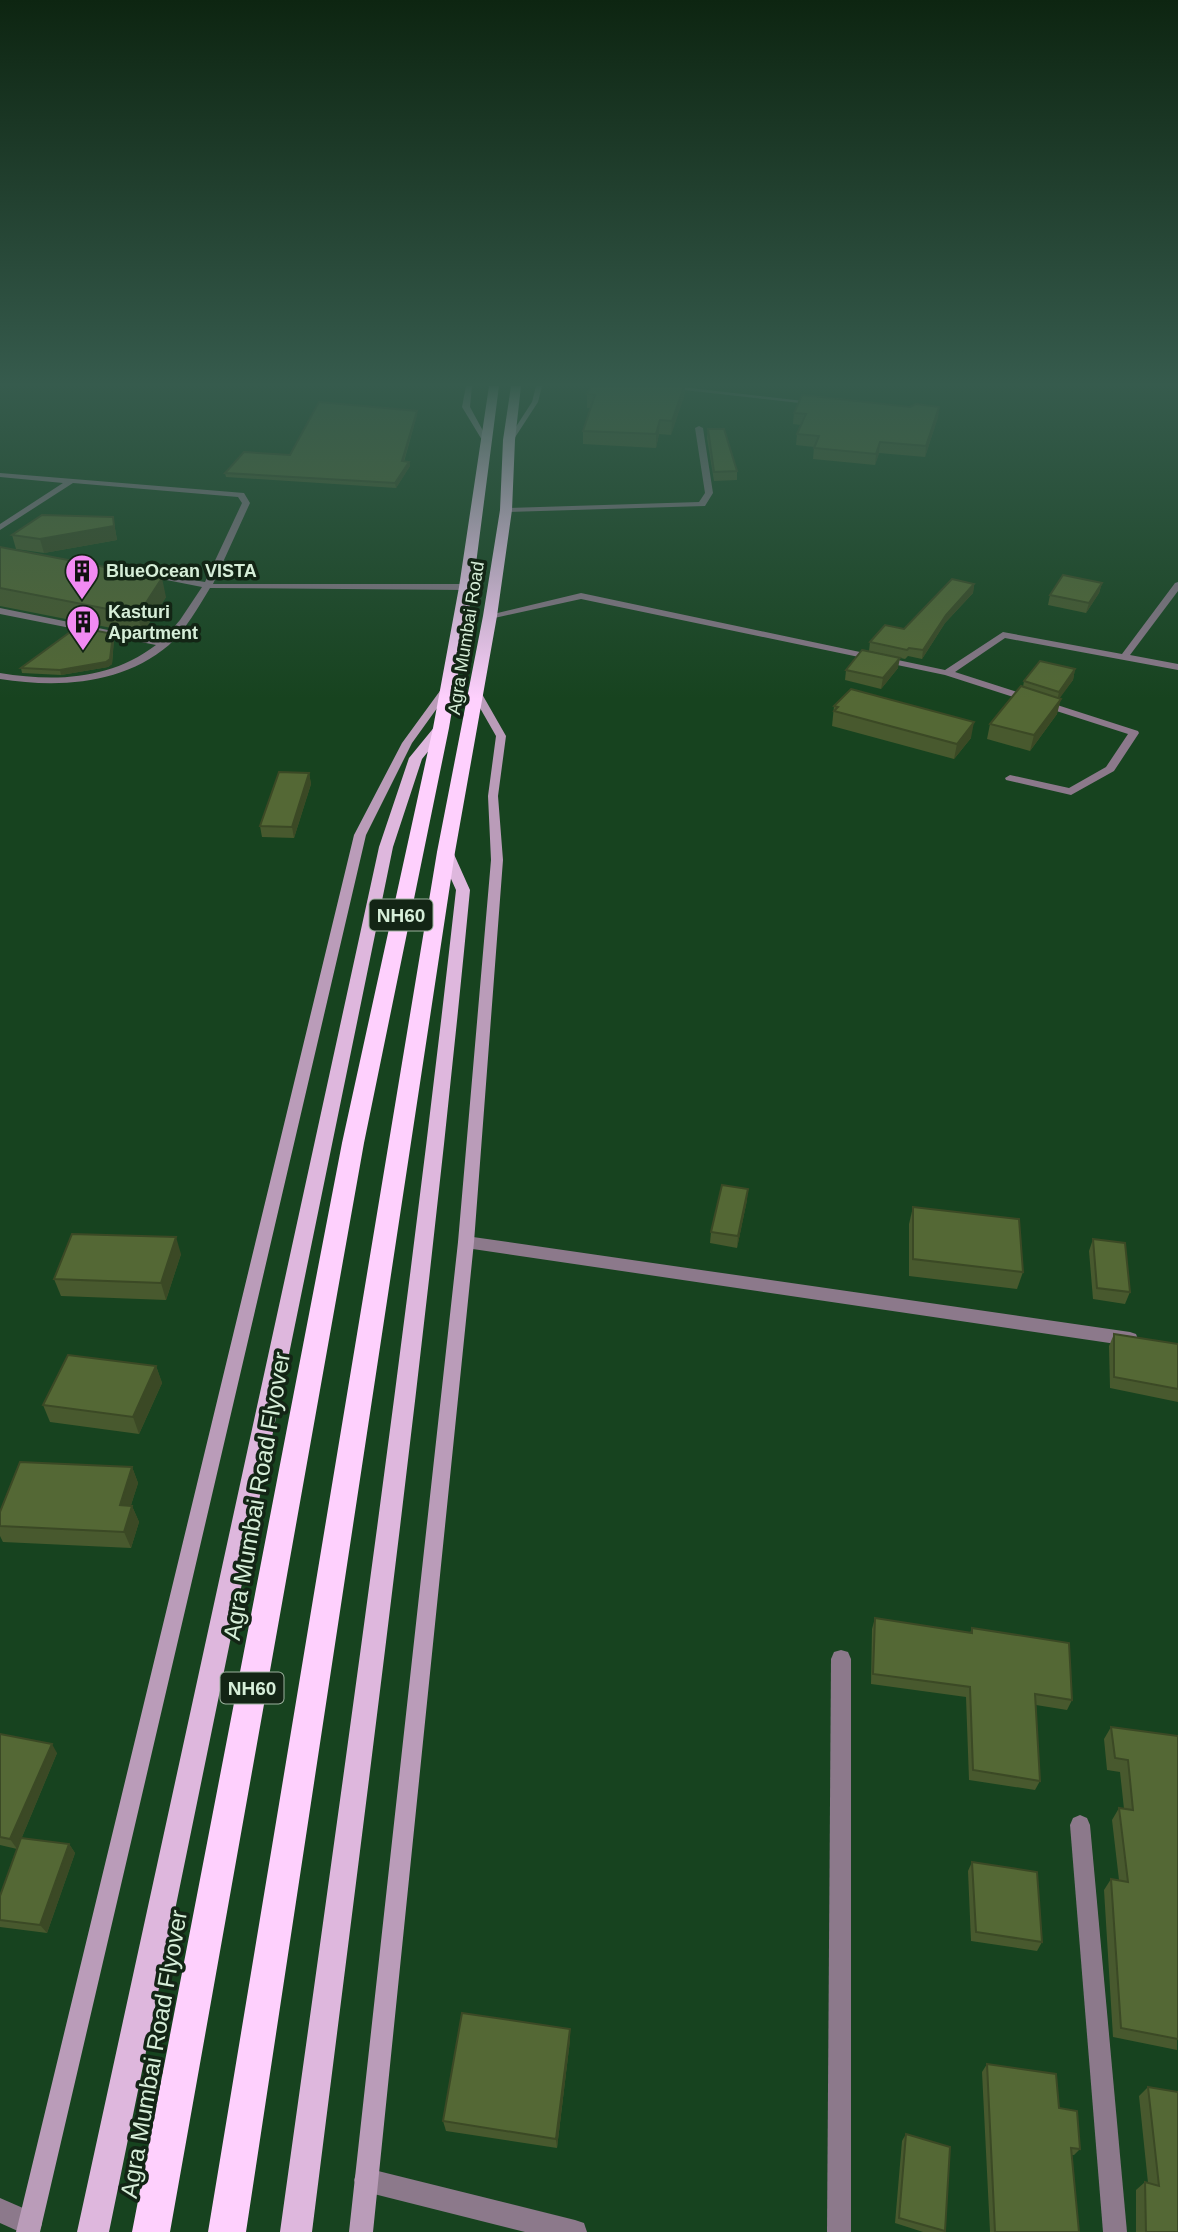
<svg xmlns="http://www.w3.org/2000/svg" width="1178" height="2232" font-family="Arial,sans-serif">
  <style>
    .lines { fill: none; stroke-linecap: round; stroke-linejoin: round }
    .street { fill: #8c798b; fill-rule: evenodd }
    .secondary { fill: #ba9cb9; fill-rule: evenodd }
    .primary { fill: #deb7dd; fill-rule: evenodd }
    .highway { fill: #fed0fd; fill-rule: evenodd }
    .wall { fill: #48592e }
    .shaded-wall { fill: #3b4925 }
    .building { fill: #546835; stroke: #3b4925; stroke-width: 2 }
    .labels { text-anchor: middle; stroke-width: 7; stroke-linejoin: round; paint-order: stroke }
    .far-poi-label { font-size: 18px; font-weight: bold; fill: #d6eed8; stroke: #132515; text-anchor: start }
    .far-street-label { font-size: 18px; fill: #d6eed8; stroke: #132515 }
    .shield { fill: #132515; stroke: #9cb29e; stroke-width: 2 }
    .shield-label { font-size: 19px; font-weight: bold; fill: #d6eed8 }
    .near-street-label { font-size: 24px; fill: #d6eed8; stroke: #132515 }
  </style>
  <rect width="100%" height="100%" fill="#17431f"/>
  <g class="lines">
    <g class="street">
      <path d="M649,386H673L821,403L817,405Z"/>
      <path d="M699,426L703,428L713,493L705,506L506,512L502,510L506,508L699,502L705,493L695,428Z"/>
      <path d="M0,473L244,493L250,503L213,584H466L470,587L466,590L210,588C198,608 186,629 169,645C122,685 58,688 0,679V673C55,682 110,680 156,645L0,614V608L162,641L180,620L202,587L136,574L140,571L205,582L242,503L238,497L73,483L0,530V524L63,483L0,477Z"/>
      <path d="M1178,582V591L1130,655L1178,664V670L1005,638L955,672L1138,731L1139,733L1114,771L1071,795L1006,780L1005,778L1010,775L1069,788L1106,767L1128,734L945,675L581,599L490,619L485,616L581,593L945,670L1003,632L1122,654L1175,583Z"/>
      <path d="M466,1236L1130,1332L1136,1334L1138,1339L1136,1344L1130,1346L466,1248L461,1246L458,1242L461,1238Z"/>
      <path d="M841,1650L848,1652L851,1659V2232H827L831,1659L834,1652Z"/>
      <path d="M1080,1815L1087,1818L1090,1825L1127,2232H1103L1070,1825L1073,1818Z"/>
      <path d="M366,2168L575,2220L584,2223L587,2232H525L366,2192L357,2189L354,2180L357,2171Z"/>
      <path d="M0,2198L39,2215L42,2224L39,2232H20L0,2223Z"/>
    </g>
    <g class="secondary">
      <path d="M466,386H472L470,407L488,440H482L462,407Z"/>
      <path d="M536,386H542L538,402L512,442H506L532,402Z"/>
      <path d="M445,684L453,686L412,743L366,835L40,2232H16L354,835L402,743Z"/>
      <path d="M477,691L482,694L506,736L498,796L503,860L474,1242L373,2232H349L458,1242L491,860L488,796L496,736L472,694Z"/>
    </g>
    <g class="primary">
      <path d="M441,724L447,728L422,759L393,847L109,2232H77L379,847L409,758L436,725Z"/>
      <path d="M446,848L453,852L470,890C427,1338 368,1785 312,2232H280C342,1785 406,1339 456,890L439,852Z"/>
    </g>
    <g class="highway">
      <path d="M489,386H499L473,587L449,728L364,1143L170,2232H132L342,1143L433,728L459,587Z"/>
      <path d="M511,386H521L515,440L512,510L497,616L455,852L246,2232H208L437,852L483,616L500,510L503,440Z"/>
    </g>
  </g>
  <g class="wall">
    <path d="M591,386H685V393L671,435L659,434L656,448L583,444V431L591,408H587V394Z"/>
    <path d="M910,407H939L938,417L925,457L879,453L875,465L813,459L814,447L796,445L797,434L801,425L793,424L794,413Z"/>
    <path d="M417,415L404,462H409L410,466L396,488L226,477L225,473L290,455Z"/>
    <path d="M708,429L737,471V480L714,481L707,438Z"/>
    <path d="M113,517L117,540L44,553L16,549L12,535Z"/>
    <path d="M0,547L166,597L142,634L0,606Z"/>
    <path d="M1102,583L1099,593L1086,613L1048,605L1050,595Z"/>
    <path d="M974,584L973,593L945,623L922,659L908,656L905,659L869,651L870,642L904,629Z"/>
    <path d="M113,634L114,639L112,664L108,667L61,675L22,673L21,668Z"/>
    <path d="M898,668L881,689L845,680L846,670Z"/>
    <path d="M1075,669L1073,680L1059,698L1057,714L1030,751L987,739L990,724L1023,687L1024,681Z"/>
    <path d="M834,706L971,738L954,759L832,726Z"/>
    <path d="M309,773L311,784L294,838L262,837L260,826Z"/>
    <path d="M747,1200L737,1248L710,1243L711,1232Z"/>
    <path d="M913,1207L1023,1272L1017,1289L909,1276V1224Z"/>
    <path d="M1093,1239L1130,1292L1125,1304L1093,1299L1089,1251Z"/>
    <path d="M181,1254L166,1300L61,1296L54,1279Z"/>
    <path d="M1114,1334L1178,1344V1402L1110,1388L1109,1346Z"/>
    <path d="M156,1366L162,1383L139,1434L50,1422L43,1405Z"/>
    <path d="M132,1467L138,1483L131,1505L132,1506L139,1522L131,1548L3,1542L0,1536V1512Z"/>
    <path d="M875,1618L970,1633L972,1628L1072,1700L1067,1710L1036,1705L1040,1781L1035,1790L969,1780L966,1697L871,1684L872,1629Z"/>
    <path d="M1111,1727L1178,1736L1177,2050L1113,2037L1104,1890L1111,1879L1119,1880L1112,1820L1119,1808L1124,1809L1120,1772L1107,1770L1104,1739Z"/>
    <path d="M0,1734L57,1753L17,1849L0,1845Z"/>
    <path d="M69,1844L75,1853L47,1933L0,1927V1896Z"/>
    <path d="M972,1862L1042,1942L1037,1951L971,1941L968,1871Z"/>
    <path d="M570,2029V2040L557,2148L446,2131L443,2121Z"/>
    <path d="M987,2064L1059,2108L1080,2149L1074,2155H1072L1079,2232H990L982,2072Z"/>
    <path d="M1148,2087L1178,2232H1136V2190L1145,2182L1148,2183L1139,2096Z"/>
    <path d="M906,2134L945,2231L944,2232H923L895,2223L902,2141Z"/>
  </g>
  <g class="shaded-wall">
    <path d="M684,386H685V393L671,435L672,421Z"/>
    <path d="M939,407L938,417L925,457L926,446Z"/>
    <path d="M417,411V415L402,466V461Z"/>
    <path d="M660,420L659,434L656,448V434Z"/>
    <path d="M880,442L879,453L875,465L876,454Z"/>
    <path d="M409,462L410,466L396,488L395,483Z"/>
    <path d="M113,517L117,540L44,553L40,539Z"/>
    <path d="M162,578L166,597L142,634L138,615Z"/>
    <path d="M1102,583L1099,593L1086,613L1089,603Z"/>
    <path d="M974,584L973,593L945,623L922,659L923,650L946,615Z"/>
    <path d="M113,634L114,639L112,664L108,667L61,675L60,670Z"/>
    <path d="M900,658L898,668L881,689L883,678Z"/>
    <path d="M1075,669L1073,680L1057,702L1059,692Z"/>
    <path d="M1061,699L1057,714L1030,751L1034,735Z"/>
    <path d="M974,722L971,738L954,759L957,744Z"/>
    <path d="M309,773L311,784L294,838L292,827Z"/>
    <path d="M748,1189L747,1200L737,1248L738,1236Z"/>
    <path d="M176,1237L181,1254L166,1300L161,1283Z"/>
    <path d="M156,1366L162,1383L139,1434L133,1417Z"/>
    <path d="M132,1467L138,1483L126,1521L120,1505Z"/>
    <path d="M132,1506L139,1522L131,1548L124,1532Z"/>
    <path d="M52,1744L57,1753L17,1849L10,1839Z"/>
    <path d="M69,1844L75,1853L47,1933L40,1925Z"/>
    <path d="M570,2029V2040L557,2148L556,2139Z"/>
  </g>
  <g class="building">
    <path d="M591,386H684L672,421L660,420L656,434L583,431L595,395L587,394Z"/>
    <path d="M802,395L910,407L916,404L939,407L926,446L880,442L876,454L814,448L819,436L797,434L806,414L794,413Z"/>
    <path d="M319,402L417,411L402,461L409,462L395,483L225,473L244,452L290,455Z"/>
    <path d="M708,429H724L737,471L714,472Z"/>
    <path d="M42,515L113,517L114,526L40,539L12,535Z"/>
    <path d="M0,547L162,578L138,615L0,588Z"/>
    <path d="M1063,575L1102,583L1089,603L1050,595Z"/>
    <path d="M952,579L974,584L946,615L923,650L909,648L907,650L870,642L885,625L904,629Z"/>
    <path d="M77,627L113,634L110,659L106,662L60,670L21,668Z"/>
    <path d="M862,650L900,658L883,678L846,670Z"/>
    <path d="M1040,661L1075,669L1059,692L1024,681Z"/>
    <path d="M1021,686L1061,699L1034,735L990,724Z"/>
    <path d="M851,689L974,722L957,744L834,711L838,707L834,706Z"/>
    <path d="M279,772L309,773L292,827L260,826Z"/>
    <path d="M722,1185L748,1189L738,1236L711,1232Z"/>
    <path d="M913,1207L1019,1219L1023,1272L913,1259Z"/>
    <path d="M72,1234L176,1237L161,1283L54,1279Z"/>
    <path d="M1093,1239L1125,1243L1130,1292L1097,1288Z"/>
    <path d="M1114,1334L1178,1344V1389L1114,1377Z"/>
    <path d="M68,1355L156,1366L133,1417L43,1405Z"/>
    <path d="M20,1462L132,1467L120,1505L132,1506L124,1532L0,1526V1512Z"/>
    <path d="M875,1618L972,1633V1628L1069,1643L1072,1700L1035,1694L1040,1781L973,1770L970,1687L873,1674Z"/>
    <path d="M1111,1727L1178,1736V2039L1121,2028L1111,1879L1128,1882L1119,1808L1133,1810L1128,1760L1115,1758Z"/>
    <path d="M0,1734L52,1744L10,1839L0,1837Z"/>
    <path d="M21,1838L69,1844L40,1925L0,1920V1896Z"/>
    <path d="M972,1862L1037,1872L1042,1942L976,1932Z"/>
    <path d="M462,2013L570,2029L556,2139L443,2121Z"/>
    <path d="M987,2064L1056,2074L1059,2108L1077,2111L1080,2149L1071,2148L1079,2232H995Z"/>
    <path d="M1148,2087L1178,2092V2232H1146L1145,2182L1159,2186Z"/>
    <path d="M906,2134L950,2147L945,2231L899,2218Z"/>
  </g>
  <linearGradient id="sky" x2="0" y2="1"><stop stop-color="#0d2511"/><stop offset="0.55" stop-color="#365b4d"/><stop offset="1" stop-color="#365b4d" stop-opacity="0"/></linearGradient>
  <rect width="1178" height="699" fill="url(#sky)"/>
  <defs>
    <g id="building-pin" transform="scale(1.75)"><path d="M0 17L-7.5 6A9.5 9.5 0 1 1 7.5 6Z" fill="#f28af3" stroke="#132515"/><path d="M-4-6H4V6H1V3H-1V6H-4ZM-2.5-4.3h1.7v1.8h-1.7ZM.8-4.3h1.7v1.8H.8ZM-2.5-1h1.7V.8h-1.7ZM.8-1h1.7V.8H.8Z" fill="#111"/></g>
  </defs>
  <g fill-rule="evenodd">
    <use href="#building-pin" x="82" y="571"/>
    <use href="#building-pin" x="83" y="622"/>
  </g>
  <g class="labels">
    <g class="far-poi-label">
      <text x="106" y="577">BlueOcean VISTA</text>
      <text x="108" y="618">Kasturi<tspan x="108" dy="21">Apartment</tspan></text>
    </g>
    <g class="far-street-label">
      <text transform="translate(466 638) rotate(-81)" y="6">Agra Mumbai Road</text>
    </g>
    <g class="shield">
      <rect x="369.5" y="899.5" width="63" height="31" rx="5"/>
      <rect x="220.5" y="1672.5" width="63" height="31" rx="5"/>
    </g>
    <g class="shield-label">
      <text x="401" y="922">NH60</text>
      <text x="252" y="1695">NH60</text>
    </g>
    <g class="near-street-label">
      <text transform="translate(257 1496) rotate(-80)" y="8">Agra Mumbai Road Flyover</text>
      <text transform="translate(154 2054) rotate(-80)" y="8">Agra Mumbai Road Flyover</text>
    </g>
  </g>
</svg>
